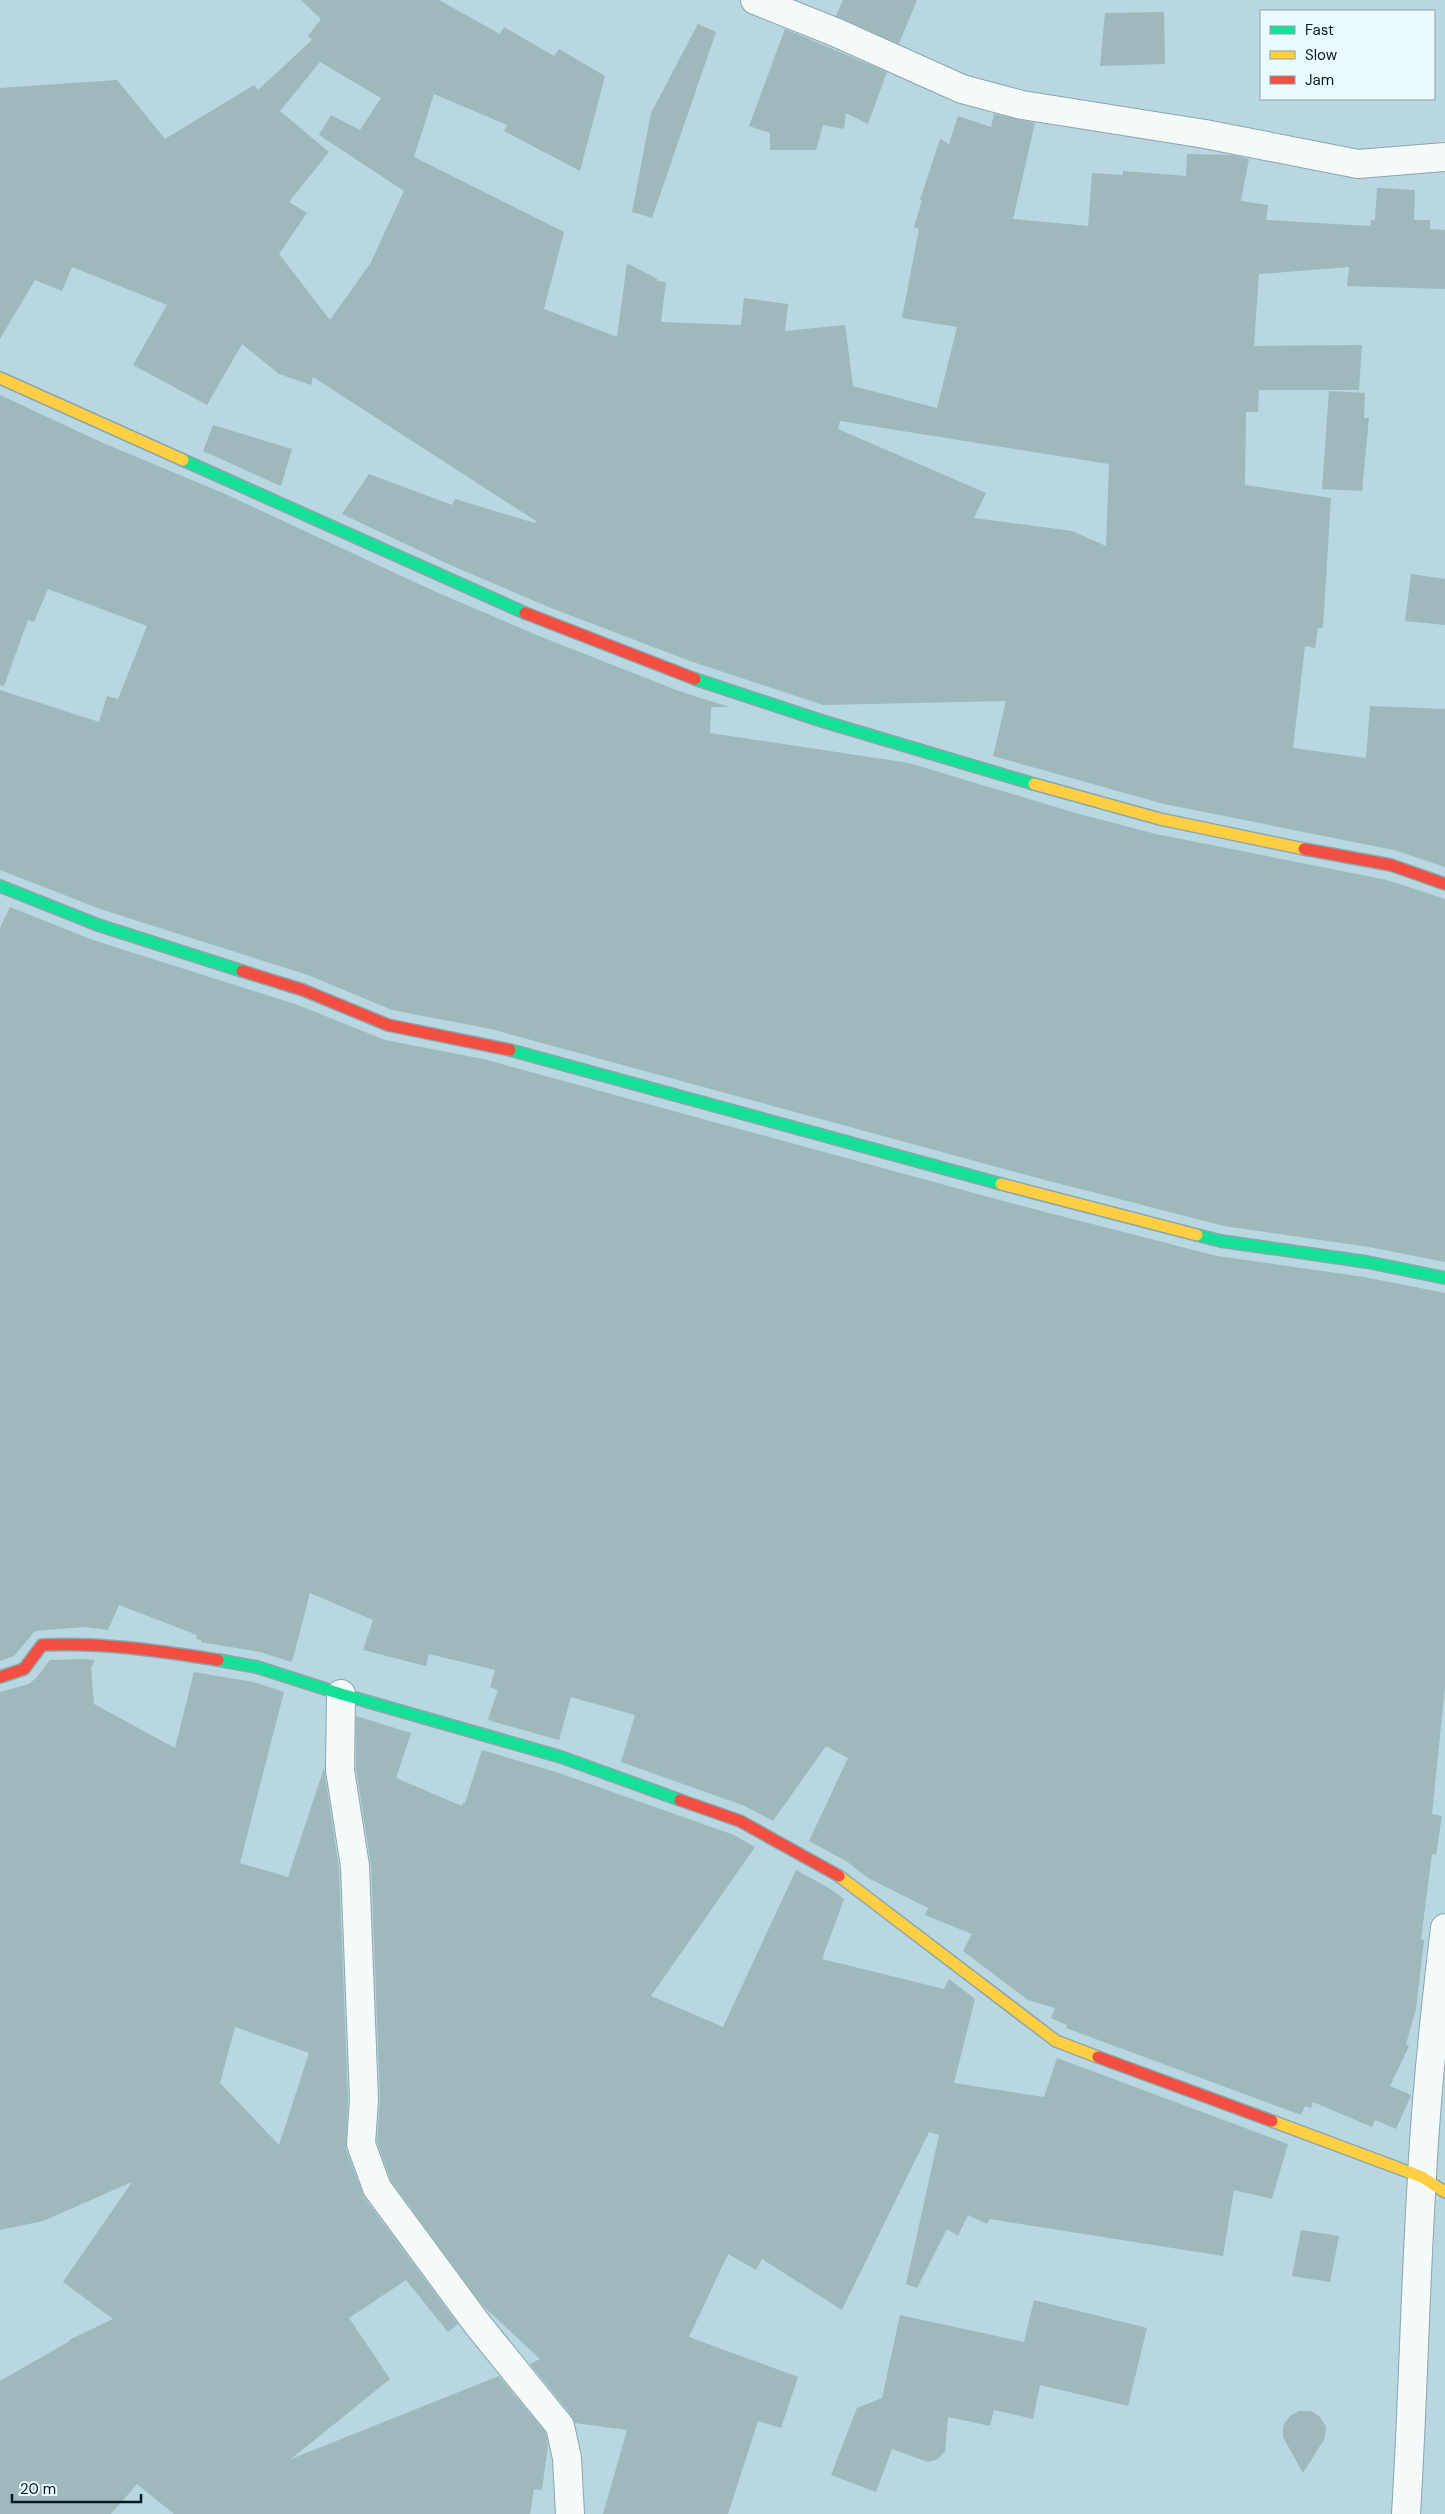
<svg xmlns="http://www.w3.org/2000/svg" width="1445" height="2514" font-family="'DM Sans',sans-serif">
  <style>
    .building { fill: #9eb8bc; fill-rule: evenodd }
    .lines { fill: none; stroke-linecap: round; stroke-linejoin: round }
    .street-casing { stroke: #8ca5ac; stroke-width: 30 }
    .fast-casing { stroke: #8ca5ac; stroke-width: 14 }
    .slow-casing { stroke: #8ca5ac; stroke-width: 14 }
    .jam-casing { stroke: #8ca5ac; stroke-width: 14 }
    .street { stroke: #f4f9fa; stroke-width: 28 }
    .fast { stroke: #16e098; stroke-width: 11 }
    .slow { stroke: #ffcf43; stroke-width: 11 }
    .jam { stroke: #f24e42; stroke-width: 11 }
  </style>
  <rect width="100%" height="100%" fill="#b8d7e0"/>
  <g class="building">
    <path d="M301,0H439L500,34L504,27L554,56L559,49L605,76L580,171L504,131L507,125L434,94L414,157L564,232L544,309L617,337L627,263L657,279V281L666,282L661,322L741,325L744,298L788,304L785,331L845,325L853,386L937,408L957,327L902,318L919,229L914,227L922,200H920L940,139L949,144L958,116L991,127L994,114L1035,123L1013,219L1088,226L1092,173L1123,175V171L1186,176L1187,154L1232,155L1249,159L1241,201L1268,205L1266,220L1370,226L1371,220H1375L1377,188L1415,190L1414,220H1430V229L1445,230V289L1347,286L1349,267L1259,274L1254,346L1362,345L1359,390H1259L1258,412H1246L1245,485L1331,498L1323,628H1318L1315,648L1305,646L1293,748L1366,758L1370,706L1445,709V867L1394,850L1164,804L993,756L1006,701L823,705L690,661L551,608L448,564L342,514L369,474L452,505L455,499L535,523L536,521L313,377L311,385L279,374L242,344L207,405L133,365L167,305L72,267L62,291L35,280L0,339V88L117,80L165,139L254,85L258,90L312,40L308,36L321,19ZM320,62L381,98L360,130L331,115L319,135L404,191L370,264L330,320L279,254L307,213L289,202L329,152L280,111ZM840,421L1109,464L1106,546L1072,531L974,518L986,493L838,429Z"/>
    <path d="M843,0H917L899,44L836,16Z"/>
    <path d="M1164,12L1165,64L1100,66L1105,13Z"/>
    <path d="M698,24L716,32L652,218L632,212L651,113Z"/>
    <path d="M785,29L887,72L868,124L846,113L844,129L823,125L816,150H770V133L749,126Z"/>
    <path d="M1329,391L1365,393L1364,418H1369L1362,491L1322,489Z"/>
    <path d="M0,395L103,443L223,493L436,592L539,636L679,691L729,707H711L710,733L909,763L1079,814L1156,834L1387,880L1445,899V1262L1369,1247L1224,1226L1030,1176L491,1029L392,1010L308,975L103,910L0,870V690L99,722L107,696L118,699L147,626L48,589L34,622L28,620L4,686L0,685Z"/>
    <path d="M213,425L292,449L281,486L203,451Z"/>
    <path d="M1411,574L1445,579V625L1405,621Z"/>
    <path d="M10,907L93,940L298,1005L385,1040L483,1059L1022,1206L1217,1256L1364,1277L1445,1293V1687L1432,1814L1442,1816L1436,1855L1432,1854L1421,1939L1424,1940L1416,2009L1406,2044L1409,2046L1390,2086L1411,2095L1396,2129L1375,2120L1372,2127L1313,2102L1311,2108L1305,2106L1301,2115L1066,2028L1067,2025L1051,2018L1055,2008L1028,2000L963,1951L972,1934L925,1915L928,1908L868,1878L846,1861L809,1841L848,1758L826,1746L773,1821L745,1806L621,1762L635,1715L571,1697L559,1740L491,1721L488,1719L498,1690L490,1687L495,1670L429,1654L426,1666L363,1650L373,1620L310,1593L292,1662L260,1652L201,1642V1640L196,1639L197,1635L119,1605L108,1630L84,1627L35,1631L14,1656L0,1661V928Z"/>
    <path d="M85,1659L95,1660L91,1668L94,1704L175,1748L194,1672L253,1682L284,1692L240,1863L288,1877L324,1768L339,1868L348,2099L346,2149L364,2197L458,2324L448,2332L406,2280L349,2318L390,2379L291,2459L499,2376L546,2433L548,2446L542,2490L534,2489L530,2514H174L137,2484L111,2514H0V2381L70,2341L69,2340L113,2319L63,2282L132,2182L43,2221L0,2230V1692L29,1684L36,1678L50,1660ZM235,2027L309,2053L279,2145L220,2083Z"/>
    <path d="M356,1716L411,1733L396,1778L462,1806L463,1803H465L482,1750L556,1772L734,1835L755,1847L651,1996L723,2027L796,1870L829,1888L844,1899L822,1959L944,1989L949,1979L975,1999L954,2083L1044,2097L1057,2058L1288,2144L1272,2199L1234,2190L1223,2256L990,2219L987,2224L968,2215L958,2236L947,2229L917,2288L906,2284L939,2135L929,2132L842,2310L762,2259L756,2270L728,2254L689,2337L798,2377L781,2428L758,2421L728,2514H603L627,2430L575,2423L572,2416L530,2364L540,2359L482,2305L391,2181L377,2142L380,2098L371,1865L356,1769Z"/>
    <path d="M1301,2230L1339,2236L1330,2282L1292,2276Z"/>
    <path d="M1034,2300L1147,2328L1128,2406L1040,2385L1033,2419L994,2410L990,2426L948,2417L945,2451L938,2459L928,2462L892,2449L876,2492L831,2475L857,2408L882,2398L900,2315L1024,2342Z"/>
    <path d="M1299,2411H1311L1320,2417L1326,2427L1325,2438L1303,2473L1283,2437V2426L1290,2416Z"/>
  </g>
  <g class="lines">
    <g class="street-casing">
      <g id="street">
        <path d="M755,0L835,32L962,89L1022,105L1205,134L1358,164L1445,157"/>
        <path d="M341,1694L340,1770L355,1866L364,2099L361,2144L377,2188L478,2325L560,2426L567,2458L570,2514"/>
        <path d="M1406,2514C1413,2402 1415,2289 1422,2177C1426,2094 1435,2011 1445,1928"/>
      </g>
    </g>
    <g class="fast-casing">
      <g id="fast">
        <path d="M183,460L525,613"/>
        <path d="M695,679L822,721L1034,784"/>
        <path d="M0,886L98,925L242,971"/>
        <path d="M510,1050L1001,1184"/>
        <path d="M1197,1235L1221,1241L1367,1262L1445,1278"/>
        <path d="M218,1660L257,1667L341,1694L561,1757L680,1800"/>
      </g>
    </g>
    <g class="slow-casing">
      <g id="slow">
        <path d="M0,378L183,460"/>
        <path d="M1034,784L1160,819L1304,849"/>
        <path d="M1001,1184L1197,1235"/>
        <path d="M839,1876L1056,2041L1098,2057"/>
        <path d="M1272,2121L1422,2177L1445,2192"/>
      </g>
    </g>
    <g class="jam-casing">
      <g id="jam">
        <path d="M525,613L695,679"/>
        <path d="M1304,849L1391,865L1445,884"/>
        <path d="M242,971L303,990L388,1025L510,1050"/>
        <path d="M0,1677L24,1669L42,1645C102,1642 159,1651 218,1660"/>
        <path d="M680,1800L740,1821L839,1876"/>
        <path d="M1098,2057L1272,2121"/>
      </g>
    </g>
    <use href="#street" class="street"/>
    <use href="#fast" class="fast"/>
    <use href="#slow" class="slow"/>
    <use href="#jam" class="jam"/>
  </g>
  <rect x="1260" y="10" width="175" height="90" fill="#e9faff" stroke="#8da0a6"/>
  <rect x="1270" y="26" width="25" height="8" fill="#16e098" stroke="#8da0a6"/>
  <text x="1305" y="35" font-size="15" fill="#031a20">Fast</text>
  <rect x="1270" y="51" width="25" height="8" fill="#ffcf43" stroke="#8da0a6"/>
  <text x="1305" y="60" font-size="15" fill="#031a20">Slow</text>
  <rect x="1270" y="76" width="25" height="8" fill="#f24e42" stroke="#8da0a6"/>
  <text x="1305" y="85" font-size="15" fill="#031a20">Jam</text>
  <path d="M12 2494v8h129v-8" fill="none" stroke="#031a20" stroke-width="2.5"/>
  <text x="20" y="2494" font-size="15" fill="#031a20" stroke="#e9faff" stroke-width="4" paint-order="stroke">20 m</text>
</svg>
